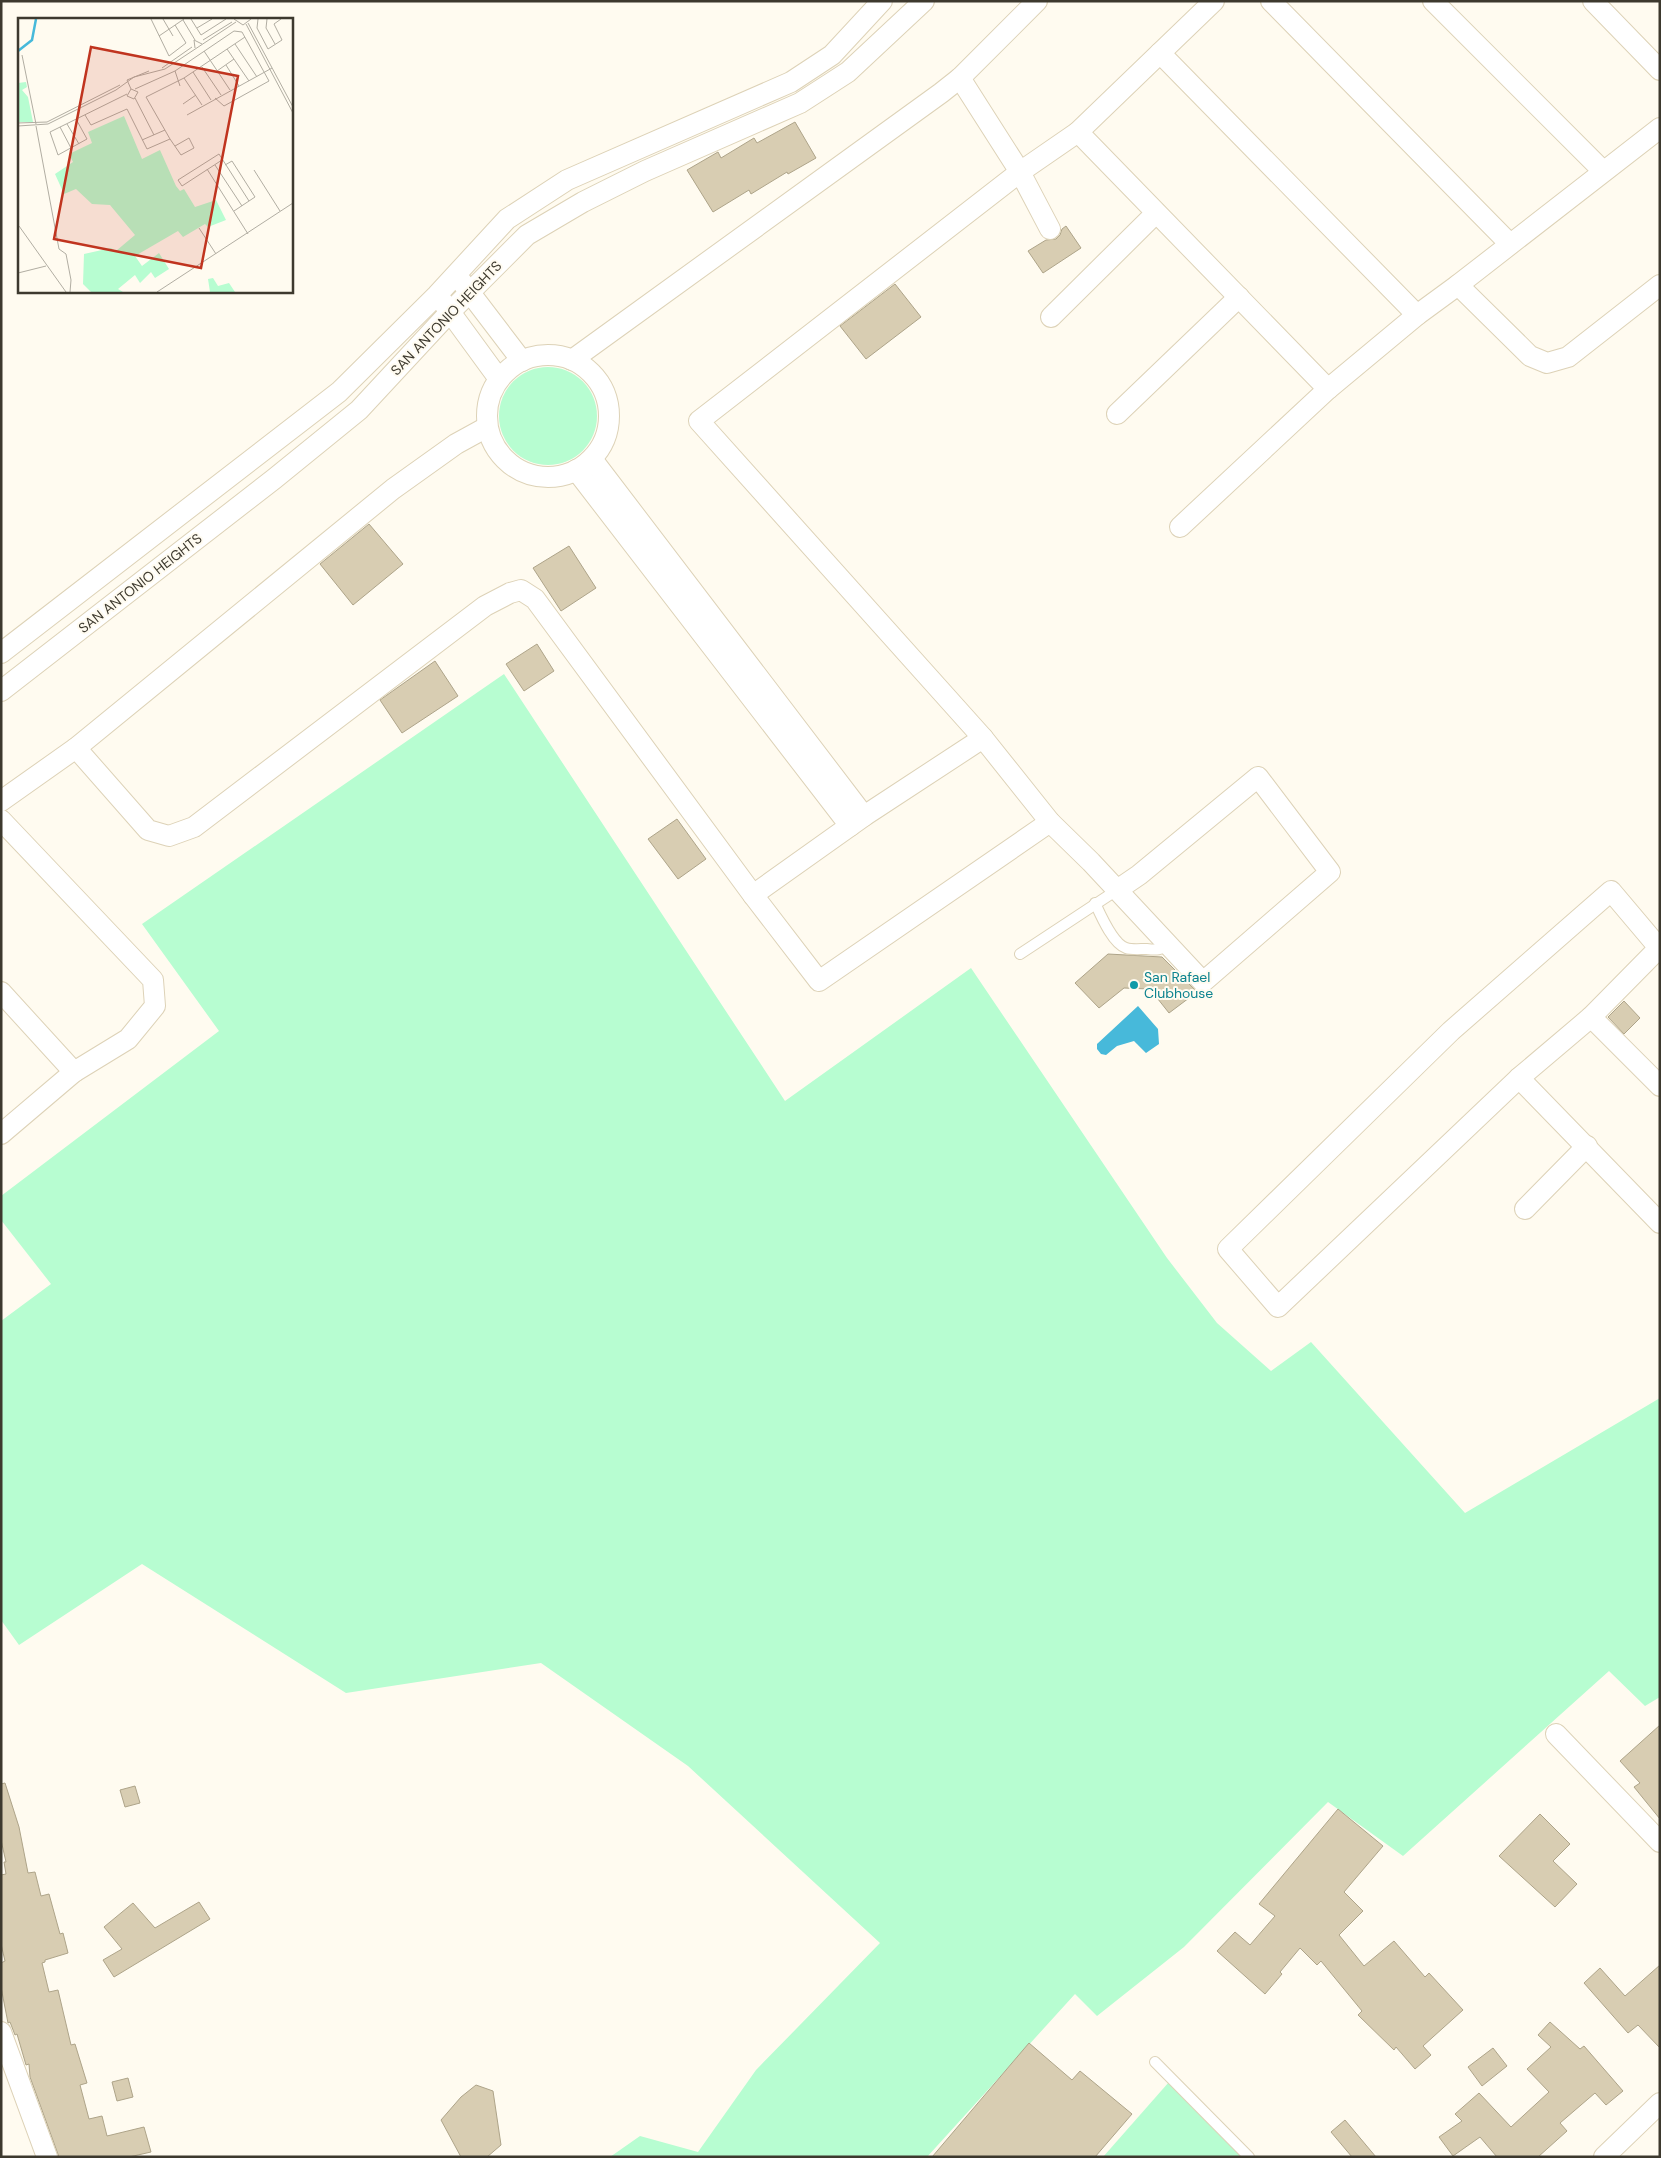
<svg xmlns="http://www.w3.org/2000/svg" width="1661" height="2158" font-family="'DM Sans',sans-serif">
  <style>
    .green { fill: #b7fdd1 }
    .water { fill: #47b9da }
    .building { fill: #d8cdb2; stroke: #aea489 }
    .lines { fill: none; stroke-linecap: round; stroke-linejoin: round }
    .lane-casing { stroke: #ddd2b7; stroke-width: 12 }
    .street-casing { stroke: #ddd2b7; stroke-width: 22 }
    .lane { stroke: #fff; stroke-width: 10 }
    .street { stroke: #fff; stroke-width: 20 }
    .culture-dot { fill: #0f9aa8; stroke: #fffbf0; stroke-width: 2 }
    .labels { text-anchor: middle; stroke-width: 4; stroke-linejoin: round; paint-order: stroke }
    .street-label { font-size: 14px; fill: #3d392e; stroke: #fffbf0 }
    .culture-label { font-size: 14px; fill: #0d838f; stroke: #fffbf0; text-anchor: start }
    .inset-river { fill: none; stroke: #47b9da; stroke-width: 2.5 }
    .inset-road { fill: none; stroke: #b1ada2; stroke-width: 1 }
    .view { fill: #c0341f; fill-opacity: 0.15; stroke: #c0341f; stroke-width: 2.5 }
    .inset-edge { fill: none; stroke: #3d392e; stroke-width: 2.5 }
  </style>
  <rect width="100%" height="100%" fill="#fffbf0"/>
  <g class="green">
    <circle cx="548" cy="416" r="49"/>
    <path d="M504,674L785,1101L971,968L1167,1258L1217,1323L1271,1371L1311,1342L1465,1513L1660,1398V1697L1645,1706L1609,1671L1403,1856L1328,1802L1184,1947L1097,2016L1075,1994L927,2157H610L640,2136L698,2152L756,2070L880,1943L688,1766L541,1663L346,1693L142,1564L19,1645L1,1620V1321L51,1284L1,1220V1196L219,1031L142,924Z"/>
    <path d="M1169,2082L1244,2157H1103Z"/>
  </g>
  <path class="water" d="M1138,1006L1158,1029L1159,1044L1146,1053L1134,1041L1117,1046L1106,1055L1101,1054L1097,1049V1044Z"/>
  <g class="building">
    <path d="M795,122L816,158L788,174L787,172L751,194L749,190L713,212L687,170L718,152L721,158L754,138L757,143Z"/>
    <path d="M1066,226L1081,248L1043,273L1028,251L1046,240L1056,239L1060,235L1062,229Z"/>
    <path d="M895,284L921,317L866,359L840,326Z"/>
    <path d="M369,524L403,564L353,605L320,564Z"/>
    <path d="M569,546L596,588L561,611L533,568Z"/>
    <path d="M537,644L554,671L524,691L506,664Z"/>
    <path d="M435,661L458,696L402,733L380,700Z"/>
    <path d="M677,819L706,859L678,879L648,839Z"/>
    <path d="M1108,954L1162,957L1197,992L1169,1013L1150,989L1124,988L1099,1008L1075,983Z"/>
    <path d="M1624,1001L1640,1018L1624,1034L1608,1017Z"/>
    <path d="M1660,1725V1819L1634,1787L1640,1783L1620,1761Z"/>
    <path d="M5,1783L19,1827L28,1873L35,1872L41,1896L49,1894L60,1934L63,1933L68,1953L45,1960V1962L42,1963L49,1992L58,1990L71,2045L75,2044L87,2083L80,2085L89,2119L102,2116L107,2136L144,2127L151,2152L129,2157H59L30,2077L29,2064L26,2065L17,2034L15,2035L10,2022L8,2023L1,1987V1963L5,1961L1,1944V1875L6,1874L4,1862H6L1,1840V1784Z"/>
    <path d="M135,1786L140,1803L125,1807L120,1790Z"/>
    <path d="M1338,1809L1383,1846L1344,1892L1363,1911L1339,1935L1364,1966L1394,1941L1425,1977L1429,1973L1463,2010L1423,2046L1431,2055L1415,2069L1396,2047L1394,2050L1358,2015L1362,2011L1321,1961L1317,1965L1300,1948L1280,1972L1282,1974L1265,1994L1217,1951L1235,1932L1250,1945L1275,1916L1259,1904Z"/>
    <path d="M1540,1814L1570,1844L1553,1861L1577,1884L1555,1907L1499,1856Z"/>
    <path d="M199,1902L210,1919L114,1977L103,1960L122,1949L104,1927L133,1903L155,1928Z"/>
    <path d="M1660,1965V2048L1638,2025L1628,2033L1584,1983L1600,1968L1625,1996Z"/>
    <path d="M1550,2022L1580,2049L1584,2046L1623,2091L1606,2105L1595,2093L1560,2123L1567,2131L1538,2157H1497L1480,2137L1453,2156L1439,2137L1462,2121L1455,2114L1479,2093L1511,2127L1549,2092L1527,2069L1551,2047L1538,2035Z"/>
    <path d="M1029,2043L1072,2080L1080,2071L1132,2114L1095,2157H932Z"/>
    <path d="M1493,2048L1507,2066L1482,2086L1468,2067Z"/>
    <path d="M128,2078L133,2097L117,2101L112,2082Z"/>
    <path d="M476,2085L493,2091L501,2145L487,2157H461L441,2120L461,2097Z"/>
    <path d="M1345,2120L1376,2157H1352L1331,2132Z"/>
  </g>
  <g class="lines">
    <g class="lane-casing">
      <g id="lane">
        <path d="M1095,903C1101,916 1113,944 1126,948C1132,950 1140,949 1146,949C1155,950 1162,951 1168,943"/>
        <path d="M1020,954L1117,890"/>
        <path d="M1155,2062L1249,2157"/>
      </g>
    </g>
    <g class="street-casing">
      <g id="street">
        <path d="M1271,1L1510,244"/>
        <path d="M1433,1L1603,171"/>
        <path d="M1593,1L1660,70"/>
        <path d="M1160,53L1417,315"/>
        <path d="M960,78L1020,172L1050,229"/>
        <path d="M1078,132L1328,389"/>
        <path d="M461,281L522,361"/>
        <path d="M1458,285L1530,356L1547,363L1568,357L1660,285"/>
        <path d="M442,301L499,379"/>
        <path d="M1051,317L1156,213"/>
        <circle cx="548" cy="416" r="61"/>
        <path d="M572,360L941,93L960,78L1037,1"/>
        <path d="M1117,414L1239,297"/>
        <path d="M592,459L864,816"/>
        <path d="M576,470L850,826"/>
        <path d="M1180,527L1328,389L1417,315L1458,285L1660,128"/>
        <path d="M1,653L339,392L437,295L507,219L567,180L791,82L832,55L882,1"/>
        <path d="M1,691L274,479L359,410L450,312L527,235L583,202L645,171L800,103L848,72L924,1"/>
        <path d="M76,748L148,830L169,836L194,827L485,606L510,593L521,590L535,599L753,895L819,981L1050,822"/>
        <path d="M1,801L76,748L393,489L456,444L487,427"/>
        <path d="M1,820L153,980L155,1006L128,1039L74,1072L1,1134"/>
        <path d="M1117,890L1139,875L1258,777L1330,872L1203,982L1091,862L1050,822L983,738L699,421L1020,172L1078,132L1214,1"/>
        <path d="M753,895L864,816L983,738"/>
        <path d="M1659,948L1591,1017L1519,1078L1278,1307L1228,1249L1451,1031L1611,891L1660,949"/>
        <path d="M1,992L74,1072"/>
        <path d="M1591,1017L1660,1086"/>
        <path d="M1519,1078L1660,1223"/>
        <path d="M1525,1209L1587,1146"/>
        <path d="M1556,1734L1660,1842"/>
        <path d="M1,2032L47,2157"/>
        <path d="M1604,2157L1660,2103"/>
      </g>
    </g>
    <use href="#lane" class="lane"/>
    <use href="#street" class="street"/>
  </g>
  <circle class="culture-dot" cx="1134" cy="985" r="5"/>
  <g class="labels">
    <g class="street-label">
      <text transform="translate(446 318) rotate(-46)" y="5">SAN ANTONIO HEIGHTS</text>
      <text transform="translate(140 583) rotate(-38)" y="5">SAN ANTONIO HEIGHTS</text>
    </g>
    <g class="culture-label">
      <text x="1144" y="982">San Rafael<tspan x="1144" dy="16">Clubhouse</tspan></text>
    </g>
  </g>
  <g transform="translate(18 18)">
    <rect width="275" height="275" fill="#fffbf0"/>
    <path d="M8,64L9,69L4,72L10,79L15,104H0V65ZM106,98L124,141L142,132L158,168L162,173L166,171L177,189L198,182L208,202L190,209L187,206L165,219L160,213L117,238L124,248L141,235L151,251L137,260L133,254L122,265L117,257L100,271L105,274H73L65,266L66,236L93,230L98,233L117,217L92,187L74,186L58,171L46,176L37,156L55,144L51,136L74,125L70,114ZM195,260L200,268L211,265L217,274H192L190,261Z" fill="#b7fdd1"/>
    <path class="inset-river" d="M0,33L14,22L18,1"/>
    <path class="inset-road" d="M133,1L151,38L168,25L157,7M145,1L155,18M173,1L183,17L208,1M216,1L225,7L233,1M240,1L239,10L250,31L264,22L256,6L263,1M249,1L248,10L257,26M165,2L177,22M230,5L275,89M228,6L275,95M179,10L194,1M141,18L166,1M185,22L214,4M217,26L239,59M177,30L176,22L184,26M209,31L231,63M186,33L212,72M4,37L18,106M208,47L221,68M184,49L203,77M144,50L174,29M157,53L162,68M199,53L216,41M175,54L193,82M166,60L184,87M109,62L131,53M109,62L113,71L120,74L116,81L109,78L113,71M117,71L157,53L216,13L224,14L251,63L206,88L197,80M117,80L136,117M165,86L178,77M67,97L73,107L109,91L129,131L152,121M169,97L254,50M58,101L69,121L40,137L32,114L109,76M0,105L29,104L102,67M49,106L61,126M0,108L30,106L98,72L116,59L147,51L218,4M18,108L41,231L48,236L53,262L52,274M42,109L53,130M124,122L147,112M157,128L171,120L176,130L163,137L152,121L128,79L166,60L227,19M204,142L164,168L160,162L201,136L231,183M197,147L224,188M207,147L214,143L237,179L216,193M189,151L230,216M236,152L262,193M1,208L48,274M181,210L198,236M0,255L28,248M139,274L275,185"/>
    <path class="view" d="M73,29L220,58L183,250L36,221Z"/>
    <rect width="275" height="275" class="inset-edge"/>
  </g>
  <rect width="1661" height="2158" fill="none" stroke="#3d392e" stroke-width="5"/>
</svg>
